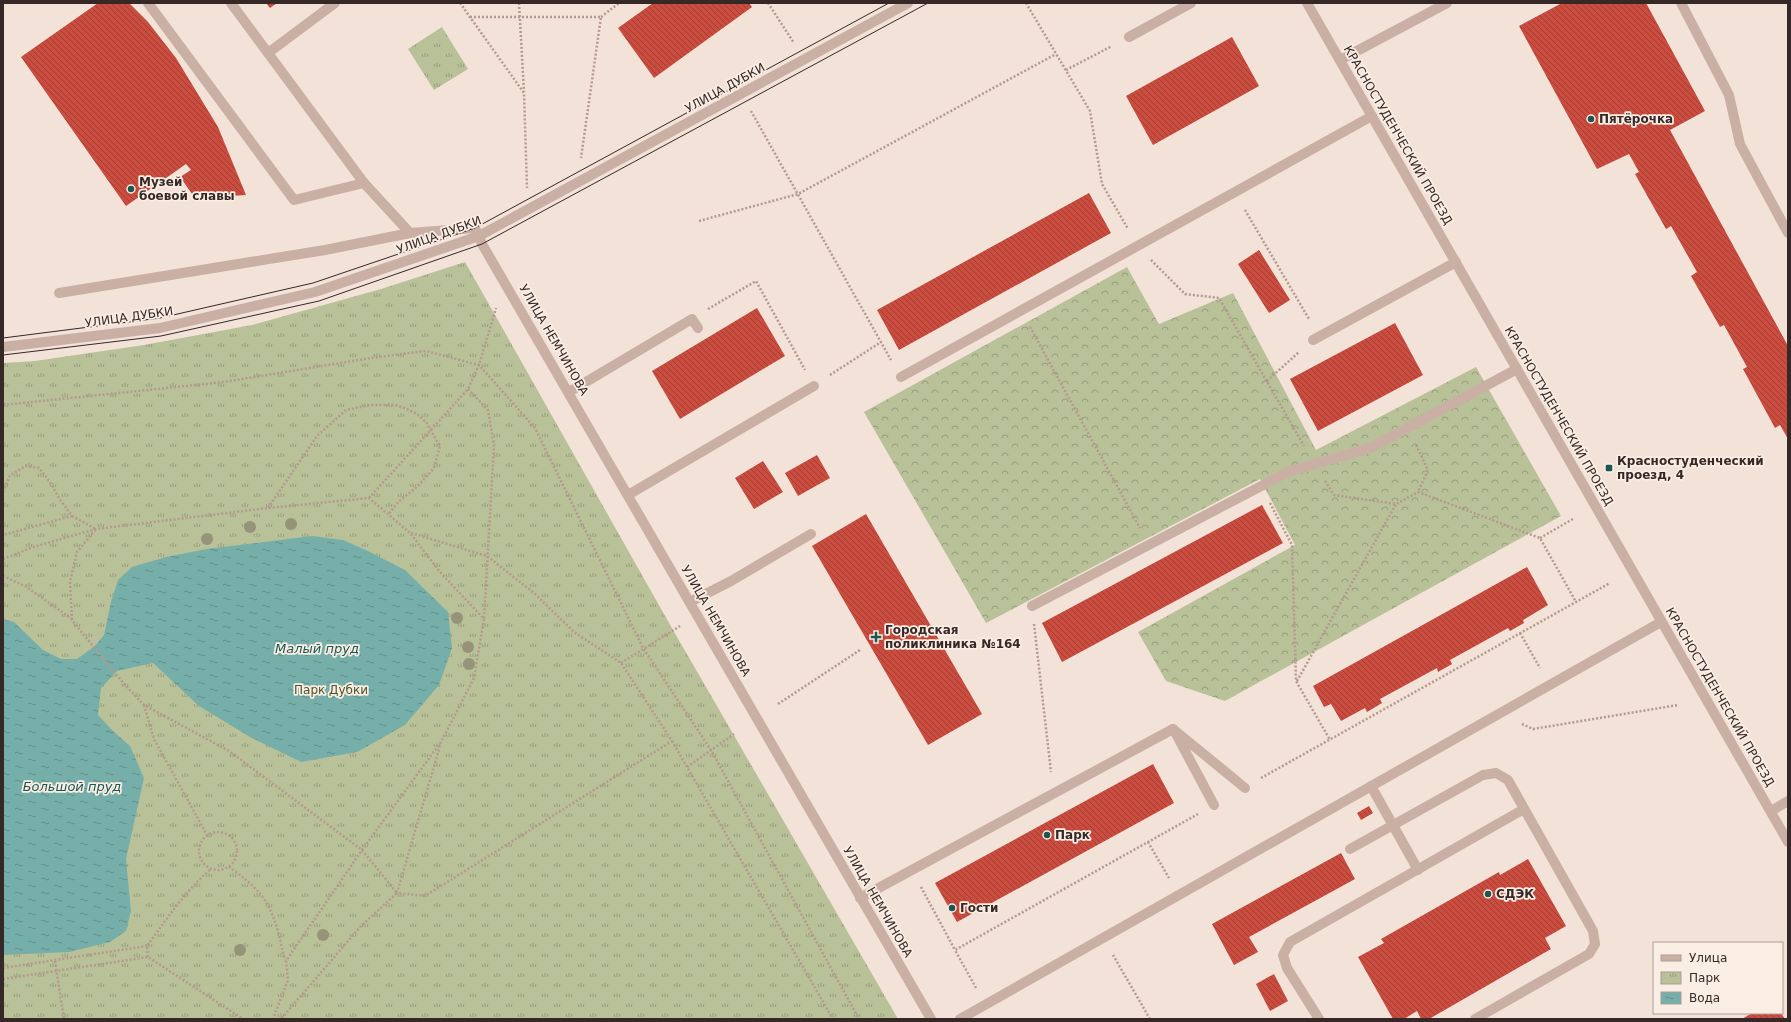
<svg xmlns="http://www.w3.org/2000/svg" width="1791" height="1022" font-family="'DejaVu Sans',sans-serif">
  <style>
    .forest { fill: url(#forest-crowns) }
    .park { fill: url(#park-tufts) }
    .water { fill: url(#water-ripples) }
    .building { fill: url(#building-back-hatch) }
    .lines { fill: none; stroke-linecap: round; stroke-linejoin: round }
    .path { stroke: #b5998e; stroke-width: 2.5; stroke-dasharray: 2 2; stroke-linecap: butt }
    .minor { stroke: #cab0a4; stroke-width: 10 }
    .tram { stroke: #352826; stroke-width: 1 }
    .tree { fill: #969478 }
    .poi-dot { fill: #1b5752; stroke: #f9ede4; stroke-width: 1.5 }
    .labels { text-anchor: middle; stroke-width: 3.5; stroke-linejoin: round; paint-order: stroke }
    .street-label { font-size: 12px; fill: #352826; stroke: #f9ede4 }
    .poi-label { font-size: 12px; font-weight: bold; fill: #352826; stroke: #f9ede4; text-anchor: start }
    .park-label { font-size: 12px; fill: #4a5429; stroke: #f9ede4 }
    .water-label { font-size: 13px; font-style: italic; fill: #1b5752; stroke: #f9ede4 }
  </style>
  <defs>
    <pattern id="forest-crowns" width="20" height="18" patternUnits="userSpaceOnUse"><rect width="20" height="18" fill="#b9c198"/><path d="M2 6a3 3 0 1 1 6 0M12 15a3 3 0 1 1 6 0" fill="none" stroke="#979d7c"/></pattern>
    <pattern id="park-tufts" width="24" height="20" patternUnits="userSpaceOnUse"><rect width="24" height="20" fill="#b9c198"/><path d="M3 7l-1-3M5 7V3M7 7l1-3M15 17l-1-3M17 17v-4M19 17l1-3" fill="none" stroke="#979d7c"/></pattern>
    <pattern id="water-ripples" width="26" height="14" patternUnits="userSpaceOnUse"><rect width="26" height="14" fill="#76afa9"/><path d="M2 4q2-2 4 0t4 0M15 11q2-2 4 0t4 0" fill="none" stroke="#628e89"/></pattern>
    <pattern id="building-back-hatch" width="6" height="6" patternUnits="userSpaceOnUse"><rect width="6" height="6" fill="#c94c3f"/><path d="M-1 5l2 2M0 0l6 6M5-1l2 2" fill="none" stroke="#a43f35"/></pattern>
  </defs>
  <rect width="100%" height="100%" fill="#f2e2d8"/>
  <path class="forest" d="M1127,267L1159,324L1233,293L1316,450L1476,367L1561,516L1225,701L1166,681L1138,632L1295,545L1260,479L986,623L864,412Z"/>
  <g class="park">
    <path d="M442,27L468,69L434,90L408,49Z"/>
    <path d="M465,262L673,630L898,1019H3V363L35,361L144,345L252,325L381,289Z"/>
  </g>
  <path class="water" d="M312,536L343,540L368,551L405,570L448,612L452,648L439,685L405,725L357,752L301,762L250,737L199,706L153,663L117,671L101,688L98,715L113,731L130,746L144,778L126,859L131,911L126,931L110,942L69,952L3,955V619L14,622L43,650L61,659H77L95,646L104,635L111,602L118,580L132,567L166,557L207,549Z"/>
  <g class="building">
    <path d="M98,3H129L148,22L176,58L218,127L246,195L195,198L180,177L191,170L186,164L126,206L21,57Z"/>
    <path d="M266,3H277L270,8Z"/>
    <path d="M653,3H749L752,7L654,78L618,28Z"/>
    <path d="M1562,3H1646L1705,111L1670,130L1788,346V439L1780,425L1775,428L1743,369L1747,367L1724,325L1720,327L1691,276L1697,272L1671,226L1666,229L1635,174L1639,172L1629,154L1597,169L1519,26Z"/>
    <path d="M1232,37L1259,86L1153,145L1126,96Z"/>
    <path d="M1089,193L1111,233L899,350L877,310Z"/>
    <path d="M1259,250L1290,300L1269,313L1238,264Z"/>
    <path d="M757,308L785,356L680,419L652,371Z"/>
    <path d="M1395,323L1423,375L1318,431L1290,379Z"/>
    <path d="M817,455L830,478L798,496L785,473Z"/>
    <path d="M763,461L783,492L754,509L735,478Z"/>
    <path d="M1262,505L1283,543L1062,662L1042,623Z"/>
    <path d="M866,514L982,714L928,745L812,546Z"/>
    <path d="M1527,567L1548,605L1523,620L1524,623L1510,631L1508,628L1450,660L1452,664L1438,672L1437,668L1380,699L1382,703L1367,712L1365,708L1341,721L1331,704L1324,707L1313,686Z"/>
    <path d="M1153,764L1174,803L957,922L935,883Z"/>
    <path d="M1369,806L1373,813L1361,820L1357,813Z"/>
    <path d="M1341,853L1355,879L1249,937L1258,952L1234,965L1212,924Z"/>
    <path d="M1528,859L1566,926L1545,938L1551,949L1429,1019H1421L1417,1011L1404,1019H1393L1358,957L1384,943L1381,939L1499,872L1500,875Z"/>
    <path d="M1274,974L1288,1001L1270,1011L1256,984Z"/>
    <path d="M1752,1013H1781L1785,1019H1742Z"/>
  </g>
  <g class="lines">
    <g class="path">
      <path d="M460,3L524,93L527,188"/>
      <path d="M519,3L524,92"/>
      <path d="M768,3L794,43"/>
      <path d="M1026,3L1090,111L1102,184L1128,229"/>
      <path d="M470,17H601L581,158"/>
      <path d="M601,17L619,3"/>
      <path d="M1066,70L1112,46"/>
      <path d="M751,111L891,360"/>
      <path d="M1245,210L1309,319"/>
      <path d="M699,221L798,194L1056,54"/>
      <path d="M1151,260L1185,294L1219,298L1304,446"/>
      <path d="M708,309L756,281L805,370"/>
      <path d="M1030,327L1140,528"/>
      <path d="M830,375L881,342"/>
      <path d="M1267,381L1299,352"/>
      <path d="M468,389L488,410L494,445L484,619"/>
      <path d="M3,405L224,382L371,358L426,351L479,365L535,428L643,648L711,750L859,1019"/>
      <path d="M1416,445L1428,470L1418,492"/>
      <path d="M1325,481L1334,495L1396,504L1418,492L1540,538L1576,602"/>
      <path d="M3,492L10,475L26,466L39,468L50,482L59,498L72,516L3,535"/>
      <path d="M369,498L468,389L479,365L496,308"/>
      <path d="M1270,503L1292,545L1296,681L1330,740"/>
      <path d="M268,508L317,436L346,410L370,405H395L407,409L417,414L426,422L440,446L434,468L418,486L398,502L388,515"/>
      <path d="M72,516L96,529L77,552L70,582L72,620L83,634L126,686L144,705L229,751L362,850L397,893L361,926L281,1019"/>
      <path d="M411,533L487,556L534,593L574,632L621,663L672,741L425,896L397,893L440,746"/>
      <path d="M1540,538L1573,519"/>
      <path d="M3,559L33,547L96,529L268,508L369,498L410,533L440,572L484,619L474,678L441,742L362,850L286,961L288,980L273,1019"/>
      <path d="M3,576L25,586L72,619"/>
      <path d="M1034,624L1051,772"/>
      <path d="M1520,633L1540,668"/>
      <path d="M621,663L680,626"/>
      <path d="M1297,681L1396,504"/>
      <path d="M778,704L860,650"/>
      <path d="M144,705L154,739L207,835"/>
      <path d="M1522,724L1533,729L1678,705"/>
      <path d="M672,741L833,1019"/>
      <path d="M687,767L734,734"/>
      <path d="M1261,778L1610,583"/>
      <circle cx="218" cy="851" r="19"/>
      <path d="M1148,842L1169,878"/>
      <path d="M229,867C242,876 260,890 267,904C277,921 280,941 285,960"/>
      <path d="M921,887L955,950"/>
      <path d="M1113,955L1150,1019"/>
      <path d="M148,957L147,946C167,919 185,891 211,869"/>
      <path d="M55,961L64,1019"/>
      <path d="M3,968L147,946"/>
      <path d="M3,979L148,957L243,1019"/>
      <path d="M976,988L955,950L1198,814"/>
    </g>
    <g class="minor">
      <path d="M148,3L294,200L364,183"/>
      <path d="M231,3L364,183L410,233"/>
      <path d="M1307,3L1788,842"/>
      <path d="M1681,3L1729,95L1740,144L1788,233"/>
      <path d="M1129,37L1191,3"/>
      <path d="M268,53L335,3"/>
      <path d="M1340,60L1447,3"/>
      <path d="M59,293L325,250L410,233L475,228L482,244L931,1019"/>
      <path d="M1313,340L1456,262"/>
      <path d="M3,347L160,328L315,292L479,236L908,3"/>
      <path d="M901,377L1372,116"/>
      <path d="M569,392L692,319L698,328"/>
      <path d="M628,495L814,386"/>
      <path d="M690,602L731,581L811,534"/>
      <path d="M1032,606L1288,472L1370,448L1517,369"/>
      <path d="M1173,729L1245,788"/>
      <path d="M1176,734L1214,805"/>
      <path d="M1371,786L1418,870"/>
      <path d="M1771,811L1788,801"/>
      <path d="M1350,849L1483,775L1496,773L1508,780L1593,931L1595,944L1589,954L1475,1019"/>
      <path d="M860,898L1173,729"/>
      <path d="M960,1019L1661,622"/>
      <path d="M1319,1019L1287,968L1283,955L1290,942L1524,809"/>
    </g>
    <g class="tram">
      <path d="M3,338L160,318L313,283L475,228L889,3"/>
      <path d="M3,355L161,336L319,301L482,244L928,3"/>
    </g>
  </g>
  <g class="tree">
    <circle cx="291" cy="524" r="6"/>
    <circle cx="250" cy="527" r="6"/>
    <circle cx="207" cy="539" r="6"/>
    <circle cx="457" cy="618" r="6"/>
    <circle cx="468" cy="647" r="6"/>
    <circle cx="469" cy="664" r="6"/>
    <circle cx="323" cy="935" r="6"/>
    <circle cx="240" cy="950" r="6"/>
  </g>
  <g class="poi-dot">
    <circle cx="1591" cy="119" r="4"/>
    <circle cx="131" cy="189" r="4"/>
    <rect x="1605" y="464" width="8" height="8" rx="2"/>
    <path d="M874 631h4v4h4v4h-4v4h-4v-4h-4v-4h4z"/>
    <circle cx="1047" cy="835" r="4"/>
    <circle cx="1488" cy="894" r="4"/>
    <circle cx="952" cy="908" r="4"/>
  </g>
  <g class="labels">
    <g class="street-label">
      <text transform="translate(725 88) rotate(-29)" y="4">УЛИЦА ДУБКИ</text>
      <text transform="translate(1398 135) rotate(60)" y="4">КРАСНОСТУДЕНЧЕСКИЙ ПРОЕЗД</text>
      <text transform="translate(439 235) rotate(-20)" y="4">УЛИЦА ДУБКИ</text>
      <text transform="translate(129 317) rotate(-8)" y="4">УЛИЦА ДУБКИ</text>
      <text transform="translate(554 340) rotate(60)" y="4">УЛИЦА НЕМЧИНОВА</text>
      <text transform="translate(1559 416) rotate(60)" y="4">КРАСНОСТУДЕНЧЕСКИЙ ПРОЕЗД</text>
      <text transform="translate(716 621) rotate(60)" y="4">УЛИЦА НЕМЧИНОВА</text>
      <text transform="translate(1720 697) rotate(60)" y="4">КРАСНОСТУДЕНЧЕСКИЙ ПРОЕЗД</text>
      <text transform="translate(878 902) rotate(60)" y="4">УЛИЦА НЕМЧИНОВА</text>
    </g>
    <g class="poi-label">
      <text x="1599" y="123">Пятёрочка</text>
      <text x="139" y="186">Музей<tspan x="139" dy="14">боевой славы</tspan></text>
      <text x="1617" y="465">Красностуденческий<tspan x="1617" dy="14">проезд, 4</tspan></text>
      <text x="885" y="634">Городская<tspan x="885" dy="14">поликлиника №164</tspan></text>
      <text x="1055" y="839">Парк</text>
      <text x="1496" y="898">СДЭК</text>
      <text x="960" y="912">Гости</text>
    </g>
    <g class="park-label">
      <text x="331" y="694">Парк Дубки</text>
    </g>
    <g class="water-label">
      <text x="317" y="653">Малый пруд</text>
      <text x="72" y="791">Большой пруд</text>
    </g>
  </g>
  <rect width="1791" height="1022" fill="none" stroke="#352826" stroke-width="8"/>
  <rect x="1653" y="942" width="130" height="72" fill="#f9ede4" stroke="#ab9e98"/>
  <rect x="1661" y="955" width="20" height="6" fill="#cab0a4" stroke="#ab9e98"/>
  <text x="1689" y="962" font-size="12" fill="#352826">Улица</text>
  <rect x="1661" y="972" width="20" height="12" fill="url(#park-tufts)" stroke="#ab9e98"/>
  <text x="1689" y="982" font-size="12" fill="#352826">Парк</text>
  <rect x="1661" y="992" width="20" height="12" fill="url(#water-ripples)" stroke="#ab9e98"/>
  <text x="1689" y="1002" font-size="12" fill="#352826">Вода</text>
</svg>
